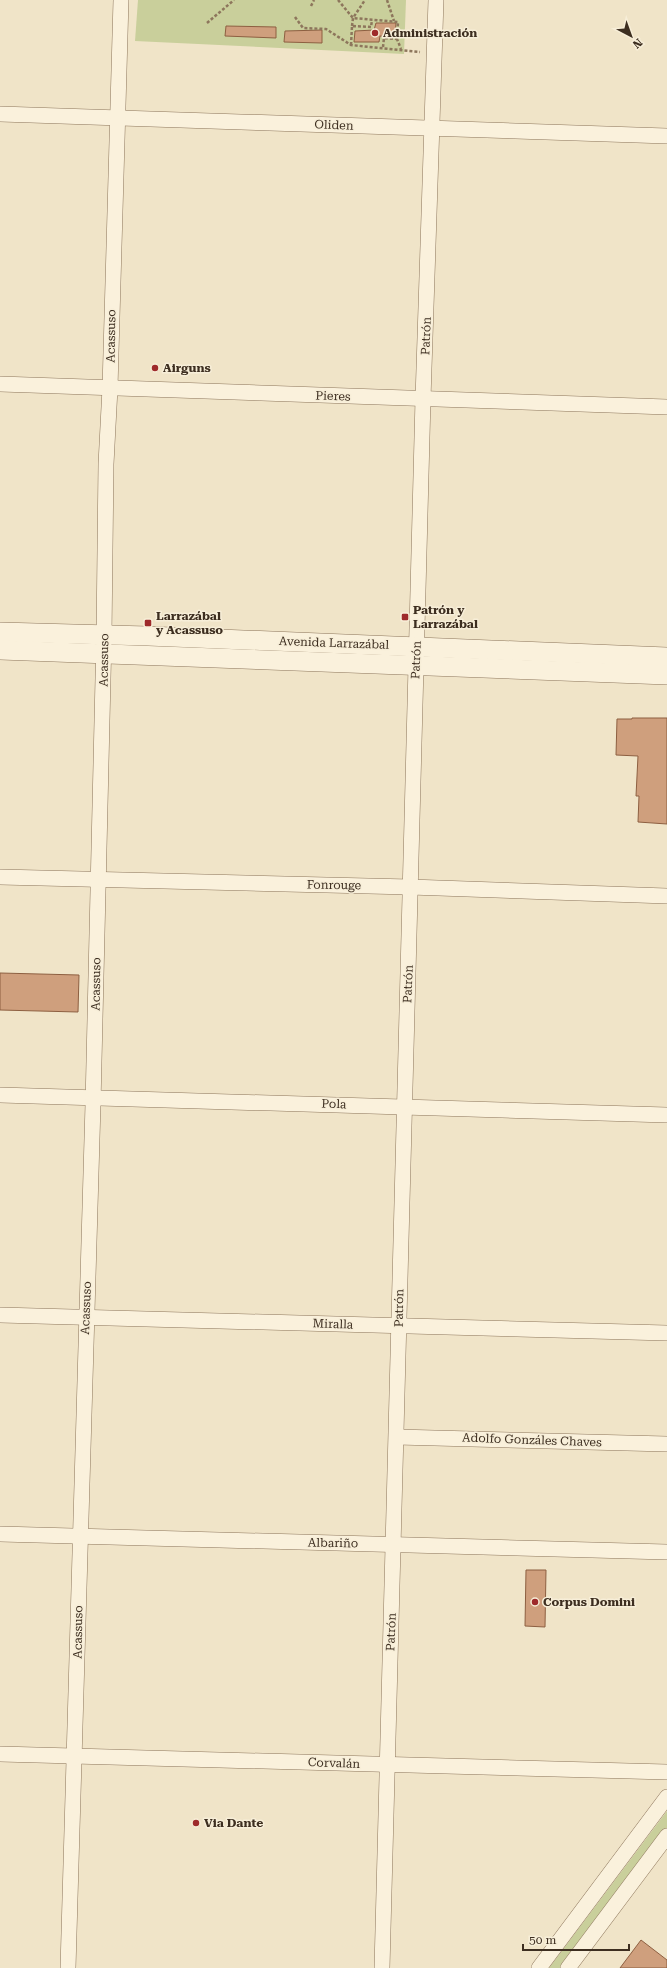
<svg xmlns="http://www.w3.org/2000/svg" width="667" height="1968" font-family="'Roboto Serif',serif">
  <style>
    .green { fill: #c9cf9b }
    .building { fill: #cf9f7d; stroke: #8d5f41 }
    .lines { fill: none; stroke-linecap: round; stroke-linejoin: round }
    .minor-casing { stroke: #8d765c; stroke-width: 16 }
    .tertiary-casing { stroke: #8d765c; stroke-width: 20 }
    .path { stroke: #8d765c; stroke-width: 2.5; stroke-dasharray: 3 2; stroke-linecap: butt }
    .minor { stroke: #faf1dc; stroke-width: 15 }
    .tertiary { stroke: #faf1dc; stroke-width: 19 }
    .poi-dot { fill: #9e2a2b; stroke: #f7eed8; stroke-width: 1.5 }
    .labels { text-anchor: middle; stroke-width: 3; stroke-linejoin: round; paint-order: stroke }
    .poi-label { font-size: 12px; font-weight: bold; fill: #3d2e20; stroke: #f7eed8; text-anchor: start }
    .street-label { font-size: 12px; fill: #3d2e20; stroke: #f7eed8 }
  </style>
  <rect width="100%" height="100%" fill="#f0e4c8"/>
  <g class="green">
    <path d="M138,0H406L404,54L135,41Z"/>
    <path d="M667,1811V1829L562,1968H549Z"/>
  </g>
  <g class="building">
    <path d="M376,23H396L395,37L380,36L379,42H354L355,31L374,30Z"/>
    <path d="M226,26L276,27V38L225,36Z"/>
    <path d="M322,30V43L284,42L285,31Z"/>
    <path d="M632,718H667V824L638,822L639,796H636L638,756L616,755L617,719H632Z"/>
    <path d="M0,973L79,975L78,1012L0,1010Z"/>
    <path d="M526,1570H546L545,1627L525,1626Z"/>
    <path d="M641,1940L667,1960V1968H620Z"/>
  </g>
  <g class="lines">
    <g class="minor-casing">
      <g id="minor">
        <path d="M0,114L667,136"/>
        <path d="M0,384L667,407"/>
        <path d="M0,877L410,887L667,896"/>
        <path d="M0,1095L667,1115"/>
        <path d="M0,1315L667,1333"/>
        <path d="M397,1437L667,1444"/>
        <path d="M0,1534L667,1552"/>
        <path d="M0,1754L667,1772"/>
        <path d="M68,1968L93,1104L104,636L106,464L110,388L121,0"/>
        <path d="M382,1968L423,399L436,0"/>
        <path d="M539,1968L667,1797"/>
        <path d="M568,1968L667,1836"/>
      </g>
    </g>
    <g class="tertiary-casing">
      <g id="tertiary">
        <path d="M0,632L147,636L667,657"/>
        <path d="M0,650L667,675"/>
      </g>
    </g>
    <g class="path">
      <path d="M338,0L353,18L398,22L397,39L401,49"/>
      <path d="M387,0L394,21"/>
      <path d="M311,6L314,0"/>
      <path d="M295,17L303,28L326,29L351,45L420,52"/>
      <path d="M207,23L234,0"/>
      <path d="M352,26L353,18L365,0"/>
      <path d="M351,45L352,26L371,27L372,20"/>
      <path d="M383,47L384,38L397,39"/>
    </g>
    <use href="#minor" class="minor"/>
    <use href="#tertiary" class="tertiary"/>
  </g>
  <g class="poi-dot">
    <circle cx="375" cy="33" r="4"/>
    <circle cx="155" cy="368" r="4"/>
    <rect x="401" y="613" width="8" height="8" rx="2"/>
    <rect x="144" y="619" width="8" height="8" rx="2"/>
    <circle cx="535" cy="1602" r="4"/>
    <circle cx="196" cy="1823" r="4"/>
  </g>
  <g class="labels">
    <g class="poi-label">
      <text x="383" y="37">Administración</text>
      <text x="163" y="372">Airguns</text>
      <text x="413" y="614">Patrón y<tspan x="413" dy="14">Larrazábal</tspan></text>
      <text x="156" y="620">Larrazábal<tspan x="156" dy="14">y Acassuso</tspan></text>
      <text x="543" y="1606">Corpus Domini</text>
      <text x="204" y="1827">Via Dante</text>
    </g>
    <g class="street-label">
      <text transform="translate(334 125) rotate(2)" y="4">Oliden</text>
      <text transform="translate(111 336) rotate(-89)" y="4">Acassuso</text>
      <text transform="translate(426 336) rotate(-88)" y="4">Patrón</text>
      <text transform="translate(333 396) rotate(2)" y="4">Pieres</text>
      <text transform="translate(334 643) rotate(2)" y="4">Avenida Larrazábal</text>
      <text transform="translate(104 660) rotate(-89)" y="4">Acassuso</text>
      <text transform="translate(416 660) rotate(-88)" y="4">Patrón</text>
      <text transform="translate(334 885) rotate(1)" y="4">Fonrouge</text>
      <text transform="translate(96 984) rotate(-89)" y="4">Acassuso</text>
      <text transform="translate(408 984) rotate(-88)" y="4">Patrón</text>
      <text transform="translate(334 1104) rotate(2)" y="4">Pola</text>
      <text transform="translate(86 1308) rotate(-88)" y="4">Acassuso</text>
      <text transform="translate(399 1308) rotate(-89)" y="4">Patrón</text>
      <text transform="translate(333 1324) rotate(2)" y="4">Miralla</text>
      <text transform="translate(532 1440) rotate(2)" y="4">Adolfo Gonzáles Chaves</text>
      <text transform="translate(333 1543) rotate(1)" y="4">Albariño</text>
      <text transform="translate(78 1632) rotate(-89)" y="4">Acassuso</text>
      <text transform="translate(391 1632) rotate(-88)" y="4">Patrón</text>
      <text transform="translate(334 1763) rotate(2)" y="4">Corvalán</text>
    </g>
  </g>
  <g transform="translate(631 36) rotate(139)" stroke="#f7eed8" stroke-width="3" paint-order="stroke">
  <path d="M0-3L7 15L0 10L-7 15Z" fill="#3d2e20"/>
  <text y="-6" font-size="11" font-weight="bold" text-anchor="middle" fill="#3d2e20">N</text>
  </g>
  <path d="M523 1944v6h106v-6" fill="none" stroke="#3d2e20" stroke-width="2"/>
  <text x="529" y="1944" font-size="12" fill="#3d2e20" stroke="#f7eed8" stroke-width="3" paint-order="stroke">50 m</text>
</svg>
